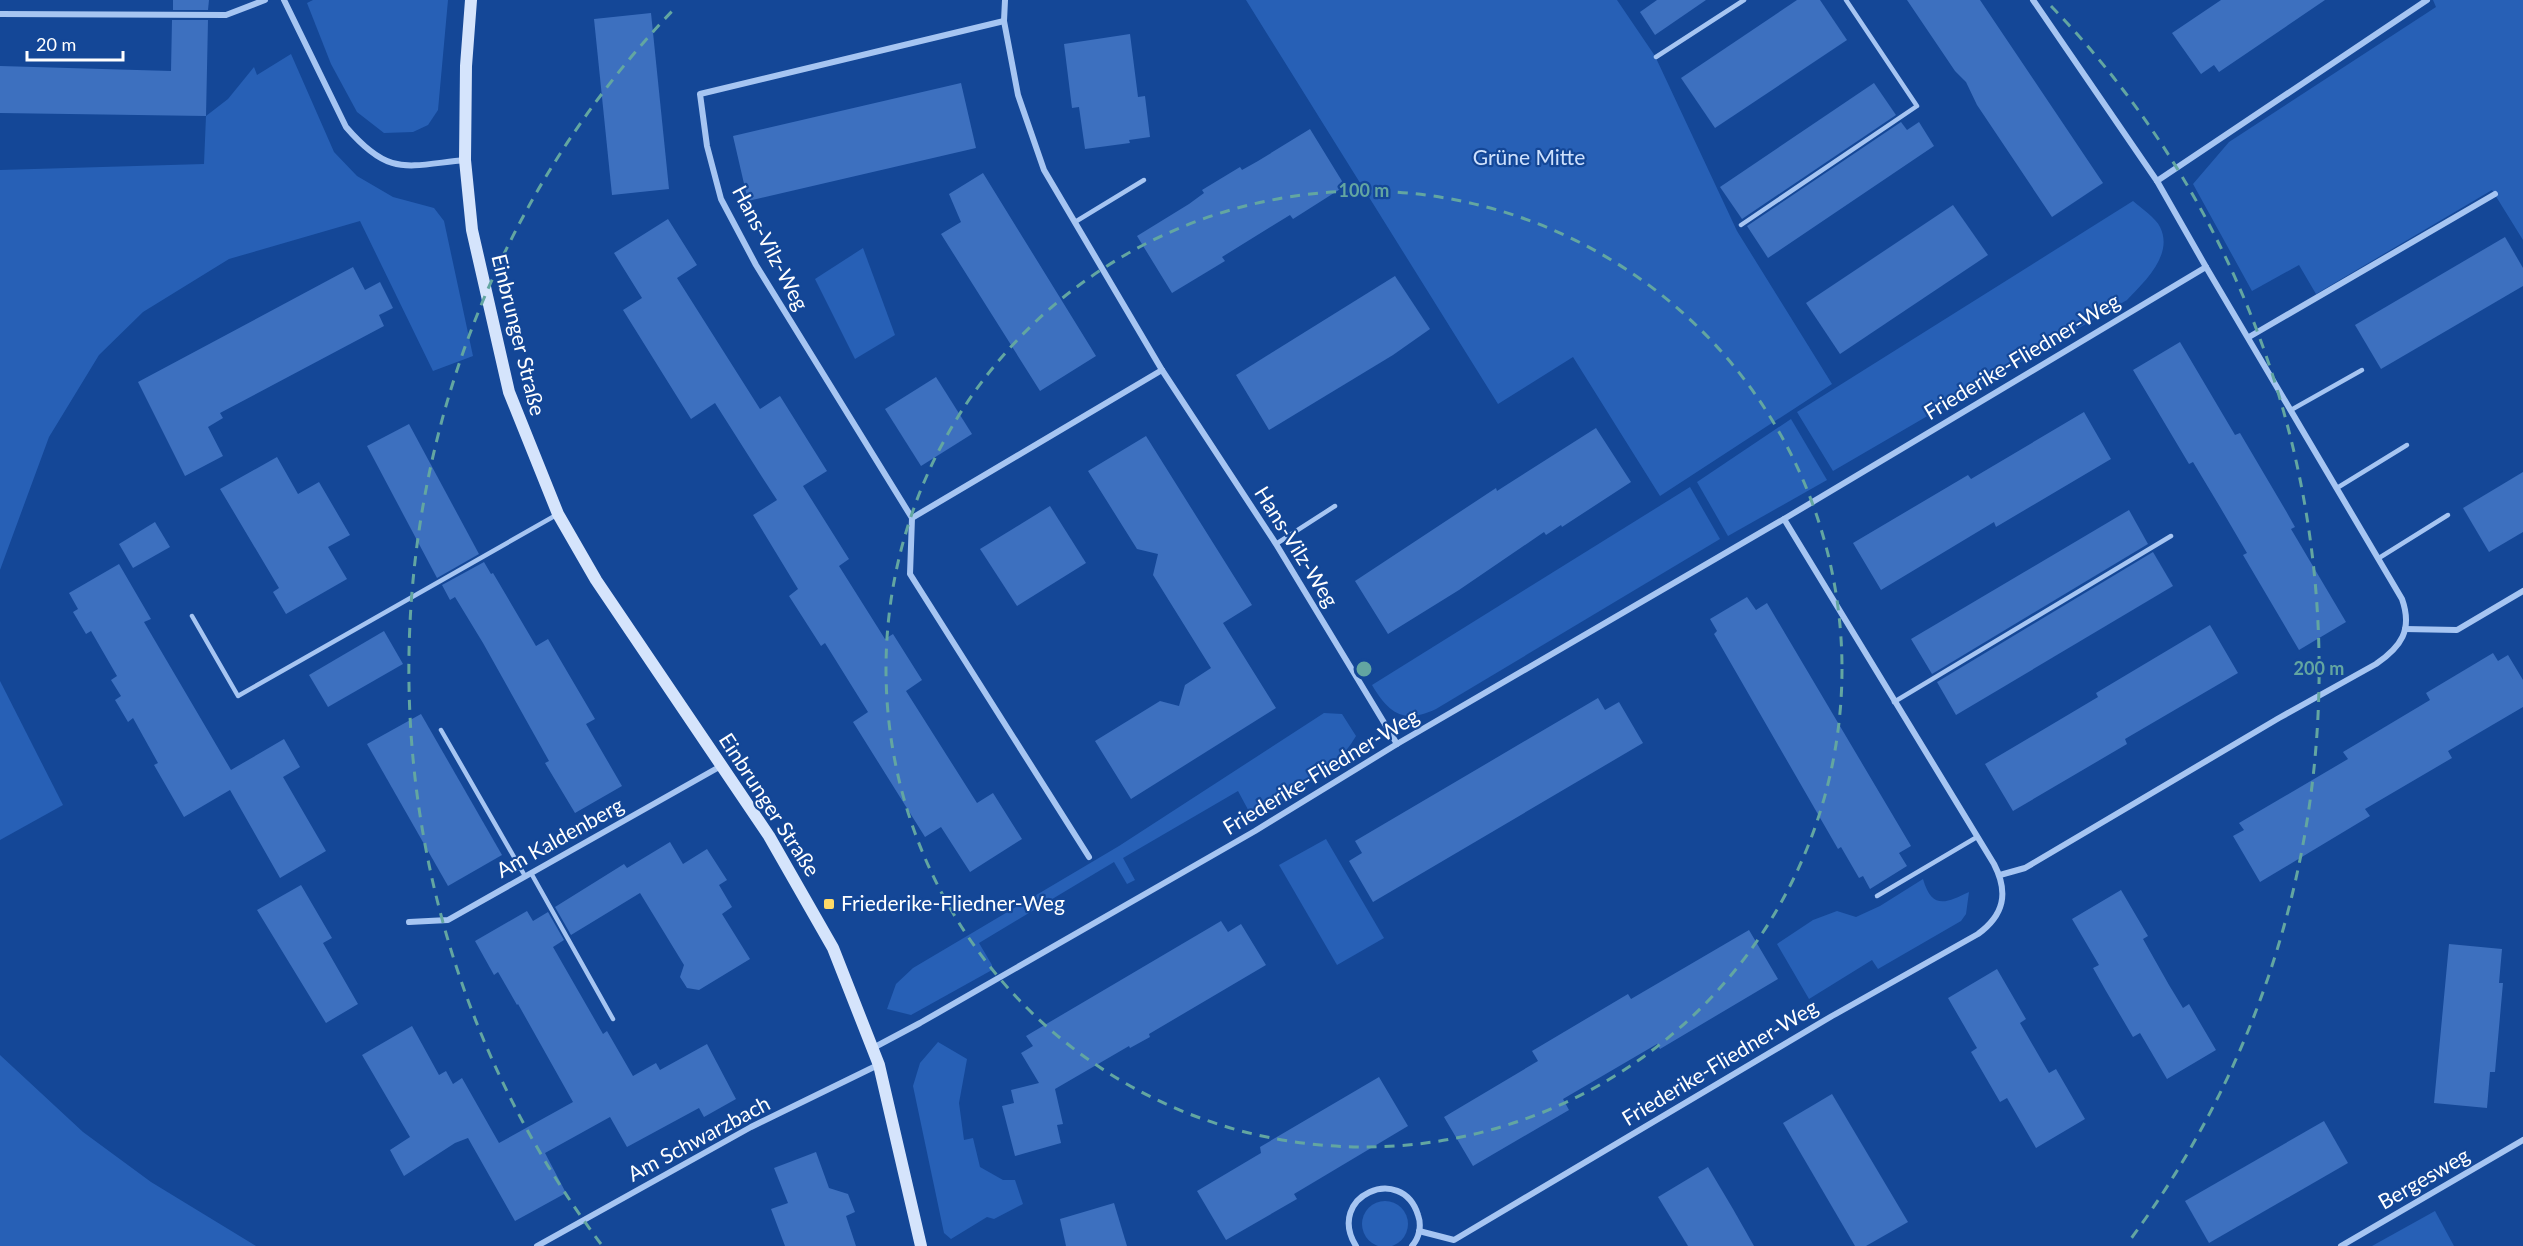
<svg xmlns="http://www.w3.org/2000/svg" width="2523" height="1246" font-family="Lato,sans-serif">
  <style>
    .green { fill: #2760b6 }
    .building { fill: #3d70bf }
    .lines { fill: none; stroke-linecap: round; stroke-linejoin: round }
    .lane { stroke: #a6c5f2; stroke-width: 4.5 }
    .street { stroke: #a6c5f2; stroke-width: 6 }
    .secondary { stroke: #d5e4fc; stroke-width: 12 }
    .ring { fill: none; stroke: #63a6a1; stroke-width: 3; stroke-dasharray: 10 8 }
    .poi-dot { fill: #ffda67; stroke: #144797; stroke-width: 2 }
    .labels { text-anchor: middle; stroke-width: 4.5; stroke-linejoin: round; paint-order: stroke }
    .park-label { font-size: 21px; fill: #cee1fd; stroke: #144797 }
    .street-label { font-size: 21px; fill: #fff; stroke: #144797 }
    .poi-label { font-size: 21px; fill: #fff; stroke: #144797; text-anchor: start }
    .centre { fill: #63a6a1; stroke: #144797; stroke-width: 3 }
    .ring-label { font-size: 18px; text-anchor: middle; font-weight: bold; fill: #63a6a1; stroke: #144797; stroke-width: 4.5; stroke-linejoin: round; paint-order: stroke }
  </style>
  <rect width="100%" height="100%" fill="#144797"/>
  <g class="green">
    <path d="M313,0H448L438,110L428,125L413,132L384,133L357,112L331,64L307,3Z"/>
    <path d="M1246,0H1617L1655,56L1737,231L1832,384L1660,496L1573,357L1498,404Z"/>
    <path d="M2433,0H2523V240L2492,190L2316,294L2299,265L2252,291L2193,184L2229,142L2436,7Z"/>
    <path d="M291,54L334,152L357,176L393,197L434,208L444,221L473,356L433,371L360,221L229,259L143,312L99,355L49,437L0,570V170L204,164L206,116L228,99L254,67L257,75Z"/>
    <path d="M2133,201C2141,208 2156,218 2160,227C2174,255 2144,282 2127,300L1833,471L1797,412Z"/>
    <path d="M863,248L895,335L855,359L815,279Z"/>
    <path d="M1791,419L1827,480L1728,536L1697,482Z"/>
    <path d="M1690,487L1720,539L1436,709C1404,724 1389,714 1372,685Z"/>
    <path d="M0,681L63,805L0,840Z"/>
    <path d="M1324,713L1342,714L1356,736C1333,776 1290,794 1252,817L1238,791L1123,858L1135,880L1127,884L1114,862L979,943L992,965V970L911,1015L887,1009L896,984L913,968L1119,846Z"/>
    <path d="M1326,839L1384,938L1337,965L1279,865Z"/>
    <path d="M1923,879C1932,910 1946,903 1969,892L1966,914L1961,921L1878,969L1872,960L1809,999L1777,944L1813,920L1837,911L1856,917L1880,906Z"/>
    <path d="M938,1042L967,1059L959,1103L964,1140L973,1138L980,1167L1003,1180H1015L1023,1204L994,1219L987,1217L951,1239L944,1233L913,1086L920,1063Z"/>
    <path d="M0,1055L83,1132L151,1182L256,1246H0Z"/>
    <circle cx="1385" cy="1224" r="23"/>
    <path d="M2435,1211L2454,1246H2372Z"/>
  </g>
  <g class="building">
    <path d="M173,0H209L208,10H173Z"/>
    <path d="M1657,0H1706L1655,35L1640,12Z"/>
    <path d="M1797,0H1820L1847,40L1715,128L1681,78Z"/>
    <path d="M1907,0H1980L2103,183L2052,217L1977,105L1966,82L1955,71Z"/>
    <path d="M2221,0H2325L2219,72L2214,65L2201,74L2172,33Z"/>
    <path d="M651,13L669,189L612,195L594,19Z"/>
    <path d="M172,20H208L206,116L0,113V66L171,71Z"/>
    <path d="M1130,34L1138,97L1145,96L1150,137L1129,140L1130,143L1085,149L1079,107L1072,108L1064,44Z"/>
    <path d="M961,83L976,148L748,201L733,136Z"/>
    <path d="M1874,83L1896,115L1742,219L1720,187Z"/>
    <path d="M1901,122L1907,130L1919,122L1934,146L1768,258L1747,226Z"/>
    <path d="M1310,129L1345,186L1293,219L1290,215L1222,257L1225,261L1172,293L1137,236L1189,204L1204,193L1202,190L1240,167L1242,170L1258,161Z"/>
    <path d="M983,173L1096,356L1040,391L941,234L961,222L949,194Z"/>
    <path d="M1953,205L1988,255L1840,354L1806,303Z"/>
    <path d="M668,219L697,265L677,278L760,409L780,396L827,471L803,486L849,559L839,566L885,639L893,634L922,680L906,691L977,803L993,793L1022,839L970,872L941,827L925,837L853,722L868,712L825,643L821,646L789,596L798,589L753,515L777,500L762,477L715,403L691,419L623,310L642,298L614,253Z"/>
    <path d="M2505,237L2523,268V286L2381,369L2355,325Z"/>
    <path d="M353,267L365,290L380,282L393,308L379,315L384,326L220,413L223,418L208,427L223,456L185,476L138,382Z"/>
    <path d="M1395,276L1430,329L1393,355L1269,430L1236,375Z"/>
    <path d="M2180,342L2235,435L2240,433L2286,511L2295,527L2291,529L2346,622L2299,650L2243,555L2247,553L2220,507L2193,462L2189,464L2133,370Z"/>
    <path d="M936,377L972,434L921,466L885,409Z"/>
    <path d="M2084,412L2111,459L1996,527L1994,522L1881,590L1853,543L1968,475L1971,479Z"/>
    <path d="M409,424L479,554L437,578L367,446Z"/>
    <path d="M1596,428L1631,482L1562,527L1561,525L1546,535L1544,532L1459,590L1388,634L1355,581L1496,488L1497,491Z"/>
    <path d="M1146,436L1252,605L1223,623L1276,708L1131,799L1095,741L1160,701L1179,706L1185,685L1211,668L1153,575L1158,554L1137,549L1088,471Z"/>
    <path d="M277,457L298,494L319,482L350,535L328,547L347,579L286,614L273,592L279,588L220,489Z"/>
    <path d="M2523,472V532L2489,552L2463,508Z"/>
    <path d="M1050,506L1086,563L1017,606L980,549Z"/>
    <path d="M2129,510L2148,544L1932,674L1911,639Z"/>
    <path d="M155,522L170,547L133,568L119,544Z"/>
    <path d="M2153,552L2173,586L1956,715L1937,682Z"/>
    <path d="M484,562L491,574L493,573L536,646L548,639L595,719L586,724L622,786L575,813L545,763L549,761L483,643L455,597L450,600L442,585Z"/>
    <path d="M119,564L151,619L144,622L231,770L284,739L300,767L283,777L326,851L280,878L230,790L184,817L154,765L158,763L133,718L128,722L115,700L121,696L111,680L117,676L91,631L86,634L73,612L78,609L69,593Z"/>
    <path d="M1747,597L1756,610L1767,603L1911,846L1899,853L1907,866L1870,889L1863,876L1859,878L1841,847L1838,849L1714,634L1717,631L1710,619Z"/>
    <path d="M2210,625L2238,673L2125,739L2127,744L2013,811L1985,764L2098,697L2096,693Z"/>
    <path d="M384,631L403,664L328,707L309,675Z"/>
    <path d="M2493,653L2498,661L2508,655L2523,680V707L2448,751L2452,758L2365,809L2370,816L2260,882L2233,836L2244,830L2239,823L2348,759L2343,752L2430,700L2426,693Z"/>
    <path d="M1598,698L1605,710L1619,702L1643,743L1373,902L1349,861L1362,853L1355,841Z"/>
    <path d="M421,714L502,855L448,886L367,744Z"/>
    <path d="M670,842L683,864L707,849L727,880L719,885L732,907L722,914L750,959L699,990L687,988L680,977L684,965L640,893L571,935L555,907L624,864L627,868Z"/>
    <path d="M301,885L332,938L323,943L358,1004L326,1023L257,910Z"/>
    <path d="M2121,890L2148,936L2143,939L2169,985L2183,1008L2189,1004L2216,1050L2167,1079L2140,1033L2133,1037L2106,991L2093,968L2099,965L2072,919Z"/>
    <path d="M527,911L533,921L548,912L564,940L553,947L603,1034L607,1031L633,1076L656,1063L660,1070L707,1044L736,1099L704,1117L699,1108L627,1147L610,1117L545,1153L566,1193L515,1221L468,1138L455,1143L404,1176L390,1150L410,1137L362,1055L412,1026L439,1075L446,1071L453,1084L462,1078L499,1143L573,1102L518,1004L517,1005L498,972L494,975L475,941Z"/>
    <path d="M1221,921L1228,932L1241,924L1266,965L1149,1034L1150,1037L1130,1048L1129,1046L1055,1089L1063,1124L1057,1125L1061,1143L1015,1156L1002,1106L1014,1103L1011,1090L1039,1083L1021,1053L1033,1046L1026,1036Z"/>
    <path d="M1749,930L1778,979L1660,1049L1657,1044L1563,1099L1569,1110L1473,1166L1444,1117L1538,1061L1532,1051L1628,994L1631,999Z"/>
    <path d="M2449,944L2502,949L2499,983H2503L2495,1072H2490L2487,1108L2434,1103Z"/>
    <path d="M1997,969L2026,1019L2020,1023L2049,1073L2056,1069L2085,1119L2036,1148L2007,1098L2000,1102L1971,1052L1977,1048L1948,998Z"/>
    <path d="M1379,1077L1408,1126L1294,1194L1297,1199L1226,1240L1197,1191L1261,1153L1260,1147Z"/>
    <path d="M1832,1094L1908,1222L1866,1246H1855L1783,1123Z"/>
    <path d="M2324,1121L2348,1163L2209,1243L2185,1201Z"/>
    <path d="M816,1152L829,1188L848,1194L855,1212L846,1216L856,1246H785L771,1209L788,1203L774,1168Z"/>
    <path d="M1708,1167L1733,1209L1754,1246H1688L1658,1197Z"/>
    <path d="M1114,1203L1127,1246H1066L1060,1219Z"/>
  </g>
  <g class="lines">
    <g class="lane">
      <path d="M1656,57L1744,0"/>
      <path d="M1075,222L1144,180"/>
      <path d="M1741,225L1917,106L1846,0"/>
      <path d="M2291,410L2362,370"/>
      <path d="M2337,488L2407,445"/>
      <path d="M1276,544L1335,506"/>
      <path d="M2379,558L2448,515"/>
      <path d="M192,616L238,696L558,514"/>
      <path d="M1894,702L2171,536"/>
      <path d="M441,730L525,876"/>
      <path d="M531,873L613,1019"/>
      <path d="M1877,896L1977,837"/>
    </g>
    <g class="street">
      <path d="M284,0L346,127C389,177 405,166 465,160"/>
      <path d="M1005,0L1004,21L1018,95L1044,170L1162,370L1276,544L1397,744"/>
      <path d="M2033,0L2157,181L2206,267"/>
      <path d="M0,14L226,15L265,0"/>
      <path d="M2157,181L2427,0"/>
      <path d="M2249,337L2495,194"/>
      <path d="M912,518L756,265L721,199L707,146L700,94L1004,21"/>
      <path d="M2405,629L2457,630L2523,591"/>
      <path d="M1089,857L910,574L912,518L1162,370"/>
      <path d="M409,922L448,920L721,766"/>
      <path d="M873,1048L920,1023L1255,831L1397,744L1784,519L2206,267L2402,599C2413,630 2401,647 2376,664L2279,718L2025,868L2000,875"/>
      <path d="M1419,1231L1454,1240L1832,1016L1978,934C2004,915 2009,893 1994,864L1784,519"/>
      <path d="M537,1246L751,1127L878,1065"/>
      <path d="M1356,1246C1325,1196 1402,1163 1418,1215C1422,1226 1419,1238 1412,1246"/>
      <path d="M2341,1246L2523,1140"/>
    </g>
    <path class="secondary" d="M471,0L466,66L465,160L472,230L509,392L558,514L596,580L769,836L833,948L879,1065L921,1246"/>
  </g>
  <g class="ring">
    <circle cx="1364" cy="669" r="478"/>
    <path d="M601 1244A955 955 0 0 1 677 6M2051 6A955 955 0 0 1 2127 1244"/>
  </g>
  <rect class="poi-dot" x="823" y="898" width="12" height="12" rx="3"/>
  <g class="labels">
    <g class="park-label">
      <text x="1529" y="165">Grüne Mitte</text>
    </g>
    <g class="street-label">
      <text transform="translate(770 248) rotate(62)" y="7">Hans-Vilz-Weg</text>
      <text transform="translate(518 335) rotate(76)" y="7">Einbrunger Straße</text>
      <text transform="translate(2022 357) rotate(-31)" y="7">Friederike-Fliedner-Weg</text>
      <text transform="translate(1296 547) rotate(58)" y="7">Hans-Vilz-Weg</text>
      <text transform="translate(1321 772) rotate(-31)" y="7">Friederike-Fliedner-Weg</text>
      <text transform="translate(769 805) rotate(57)" y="7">Einbrunger Straße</text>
      <text transform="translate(560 838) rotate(-29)" y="7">Am Kaldenberg</text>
      <text transform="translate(1720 1063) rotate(-31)" y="7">Friederike-Fliedner-Weg</text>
      <text transform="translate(699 1139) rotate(-28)" y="7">Am Schwarzbach</text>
      <text transform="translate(2424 1179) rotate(-30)" y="7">Bergesweg</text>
    </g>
    <g class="poi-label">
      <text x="841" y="911">Friederike-Fliedner-Weg</text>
    </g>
  </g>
  <circle cx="1364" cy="669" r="9" class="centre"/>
  <g class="ring-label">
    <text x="1364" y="197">100 m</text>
    <text x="2319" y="675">200 m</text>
  </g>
  <path d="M27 51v9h96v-9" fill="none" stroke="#ffffff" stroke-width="3"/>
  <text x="36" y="51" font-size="18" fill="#ffffff" stroke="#144797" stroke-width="4.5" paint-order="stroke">20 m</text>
</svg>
